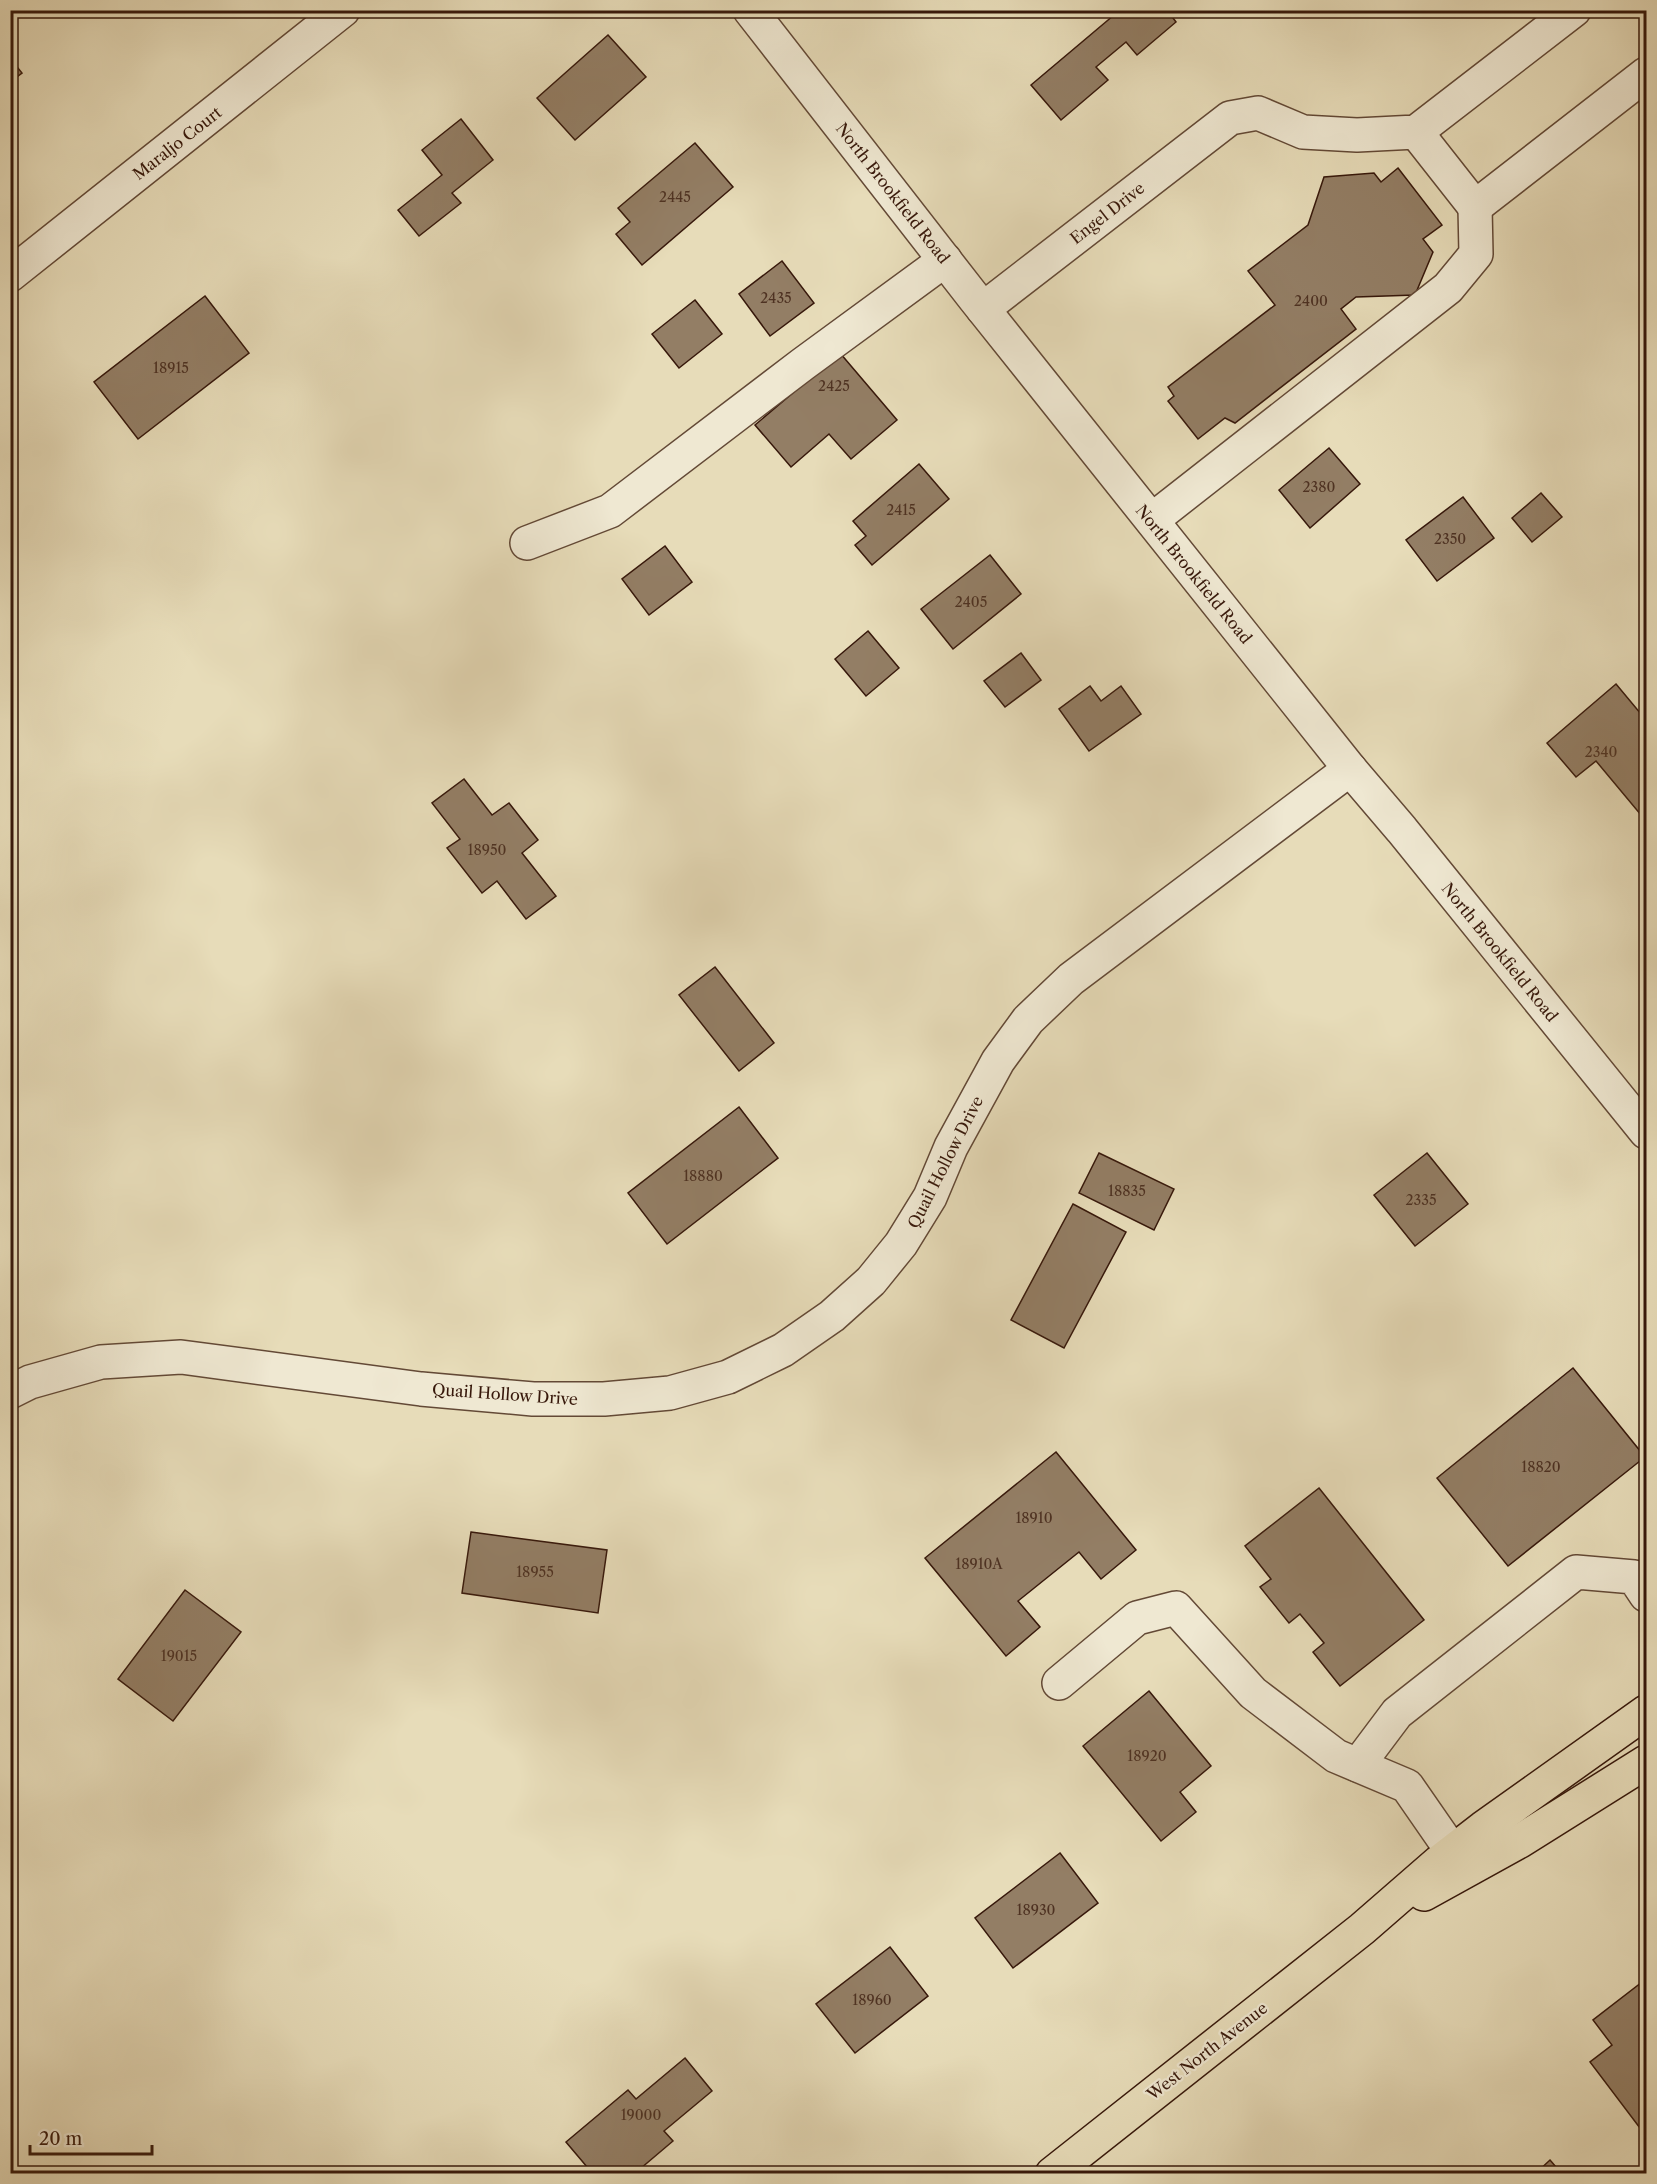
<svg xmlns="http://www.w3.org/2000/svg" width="1657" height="2184" font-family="'Libre Caslon Text',serif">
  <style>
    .building { fill: #937e65; stroke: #37180b; stroke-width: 1.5 }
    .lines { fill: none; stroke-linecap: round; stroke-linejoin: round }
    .minor-casing { stroke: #634936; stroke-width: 36 }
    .major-casing { stroke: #37180b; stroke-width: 36 }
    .minor { stroke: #efe8d2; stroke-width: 33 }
    .major { stroke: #e7dcb9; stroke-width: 33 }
    .labels { text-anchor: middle; stroke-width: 4.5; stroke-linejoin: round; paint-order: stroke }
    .number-label { font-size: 14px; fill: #4e3222 }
    .street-label { font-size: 16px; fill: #37180b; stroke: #efe8d2 }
  </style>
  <rect width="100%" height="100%" fill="#e7dcb9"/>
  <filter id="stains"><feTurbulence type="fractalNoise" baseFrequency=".00333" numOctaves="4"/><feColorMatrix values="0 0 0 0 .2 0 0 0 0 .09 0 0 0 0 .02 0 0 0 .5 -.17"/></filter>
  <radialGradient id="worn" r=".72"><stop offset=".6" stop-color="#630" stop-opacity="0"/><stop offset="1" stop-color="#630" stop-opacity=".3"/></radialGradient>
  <g class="building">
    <path d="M1120,10H1167L1176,22L1137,55L1126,42L1096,67L1108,80L1061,120L1031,85Z"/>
    <path d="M608,35L646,77L575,140L537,98Z"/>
    <path d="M10,58L22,73L10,82Z"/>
    <path d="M461,119L493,160L452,193L461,203L419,236L398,210L442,175L422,150Z"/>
    <path d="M695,143L733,187L642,265L616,234L630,222L618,208Z"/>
    <path d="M1398,168L1442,225L1423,239L1433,252L1415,295L1356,297L1341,309L1356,329L1235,423L1225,418L1198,439L1168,401L1174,396L1168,387L1275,305L1248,271L1308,225L1324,177L1374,173L1381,182Z"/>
    <path d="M782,261L814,303L770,336L739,294Z"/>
    <path d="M205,296L249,353L138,439L94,382Z"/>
    <path d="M695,300L722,334L679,368L652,334Z"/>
    <path d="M840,353L897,420L851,459L829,434L791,467L755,425Z"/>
    <path d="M1329,448L1360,484L1310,528L1279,490Z"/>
    <path d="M919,464L949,499L872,565L855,545L866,536L853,521Z"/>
    <path d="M1541,493L1562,517L1532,542L1512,518Z"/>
    <path d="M1463,497L1494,538L1437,581L1406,540Z"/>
    <path d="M665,546L692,582L649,615L622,579Z"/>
    <path d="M990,555L1021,594L953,649L921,609Z"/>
    <path d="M868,631L899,668L866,696L835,659Z"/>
    <path d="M1021,653L1041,680L1005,707L984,681Z"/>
    <path d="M1616,684L1646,720V811L1641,815L1596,761L1576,777L1547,743Z"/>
    <path d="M1090,686L1101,701L1121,686L1141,714L1089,751L1059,709Z"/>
    <path d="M464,779L492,815L509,803L538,840L522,853L556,896L526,919L497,881L482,893L447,848L460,839L432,803Z"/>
    <path d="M715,967L774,1043L739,1071L679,995Z"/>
    <path d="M739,1107L778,1158L667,1244L628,1193Z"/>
    <path d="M1099,1153L1174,1189L1154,1230L1079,1193Z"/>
    <path d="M1427,1153L1468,1204L1415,1246L1374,1195Z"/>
    <path d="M1073,1204L1126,1232L1064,1348L1011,1320Z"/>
    <path d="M1573,1368L1645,1457L1508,1566L1437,1478Z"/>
    <path d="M1056,1452L1136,1550L1101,1579L1079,1552L1018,1601L1040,1627L1006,1656L925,1558Z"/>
    <path d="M1319,1488L1424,1620L1340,1686L1313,1652L1324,1643L1300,1614L1289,1623L1260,1587L1271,1579L1245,1546Z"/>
    <path d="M471,1532L607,1550L598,1613L462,1593Z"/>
    <path d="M185,1590L241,1632L173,1721L118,1679Z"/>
    <path d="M1149,1691L1211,1766L1180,1792L1196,1812L1161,1841L1083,1746Z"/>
    <path d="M1060,1853L1098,1903L1013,1968L975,1918Z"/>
    <path d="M890,1947L928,1996L855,2053L816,2004Z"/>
    <path d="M1646,1979V2136L1590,2062L1612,2045L1593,2020Z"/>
    <path d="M685,2058L712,2091L664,2131L673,2141L634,2174H593L566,2142L628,2090L636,2099Z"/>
    <path d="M1550,2160L1562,2174H1535Z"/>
  </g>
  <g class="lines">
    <g class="minor-casing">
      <g id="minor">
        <path d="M750,10L975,299L1350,769L1402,830L1646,1132"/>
        <path d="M1416,132L1475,207L1646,74"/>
        <path d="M10,275L343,10"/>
        <path d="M983,309L1230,118L1258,113L1303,132L1357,135L1416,132L1574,10"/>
        <path d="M1152,520L1448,288L1476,254L1475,207"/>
        <path d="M527,543L610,511L803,364L945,260"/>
        <path d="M10,1392L30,1382L101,1362L181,1357L421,1389L533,1399H604L670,1393L728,1377L783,1350L832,1316L871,1281L901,1244L930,1197L951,1147L998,1061L1028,1020L1071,979L1350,769"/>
        <path d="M1059,1683L1137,1618L1176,1608L1253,1693L1336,1756L1407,1786L1452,1851"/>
        <path d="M1358,1765L1397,1713L1576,1572L1634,1577L1646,1595"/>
      </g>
    </g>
    <g class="major-casing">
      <g id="major">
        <path d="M1424,1894L1520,1841L1646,1762"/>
        <path d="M1052,2174L1362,1929L1439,1862L1483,1828L1646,1712"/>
      </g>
    </g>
    <use href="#minor" class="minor"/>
    <use href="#major" class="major"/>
  </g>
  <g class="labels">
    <g class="number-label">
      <text x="675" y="202">2445</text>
      <text x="776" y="303">2435</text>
      <text x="1311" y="306">2400</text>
      <text x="171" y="373">18915</text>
      <text x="834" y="391">2425</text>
      <text x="1319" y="492">2380</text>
      <text x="901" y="515">2415</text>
      <text x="1450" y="544">2350</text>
      <text x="971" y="607">2405</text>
      <text x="1601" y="757">2340</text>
      <text x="487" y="855">18950</text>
      <text x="703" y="1181">18880</text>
      <text x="1127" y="1196">18835</text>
      <text x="1421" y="1205">2335</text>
      <text x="1541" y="1472">18820</text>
      <text x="1034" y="1523">18910</text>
      <text x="979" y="1569">18910A</text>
      <text x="535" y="1577">18955</text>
      <text x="179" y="1661">19015</text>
      <text x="1147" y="1761">18920</text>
      <text x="1036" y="1915">18930</text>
      <text x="872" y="2005">18960</text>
      <text x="641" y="2120">19000</text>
    </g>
    <g class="street-label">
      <text transform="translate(177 143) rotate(-38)" y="6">Maraljo Court</text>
      <text transform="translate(893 193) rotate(52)" y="6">North Brookfield Road</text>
      <text transform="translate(1107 213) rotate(-38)" y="6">Engel Drive</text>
      <text transform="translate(1194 574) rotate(51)" y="6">North Brookfield Road</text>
      <text transform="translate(1500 952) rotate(51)" y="6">North Brookfield Road</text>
      <text transform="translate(945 1162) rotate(-63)" y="6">Quail Hollow Drive</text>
      <text transform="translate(505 1394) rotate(4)" y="6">Quail Hollow Drive</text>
      <text transform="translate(1207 2051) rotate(-38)" y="6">West North Avenue</text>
    </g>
  </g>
  <rect width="1657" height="2184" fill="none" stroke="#e7dcb9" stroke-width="36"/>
  <rect x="12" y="12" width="1633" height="2160" fill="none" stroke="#37180b" stroke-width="3"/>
  <rect x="18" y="18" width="1621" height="2148" fill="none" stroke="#37180b" stroke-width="1.5"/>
  <path d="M30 2145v9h122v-9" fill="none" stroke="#37180b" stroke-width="3"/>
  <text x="39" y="2145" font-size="18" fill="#37180b" stroke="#efe8d2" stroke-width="4.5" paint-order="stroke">20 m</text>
  <rect width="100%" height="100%" filter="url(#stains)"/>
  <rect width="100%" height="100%" fill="url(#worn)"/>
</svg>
